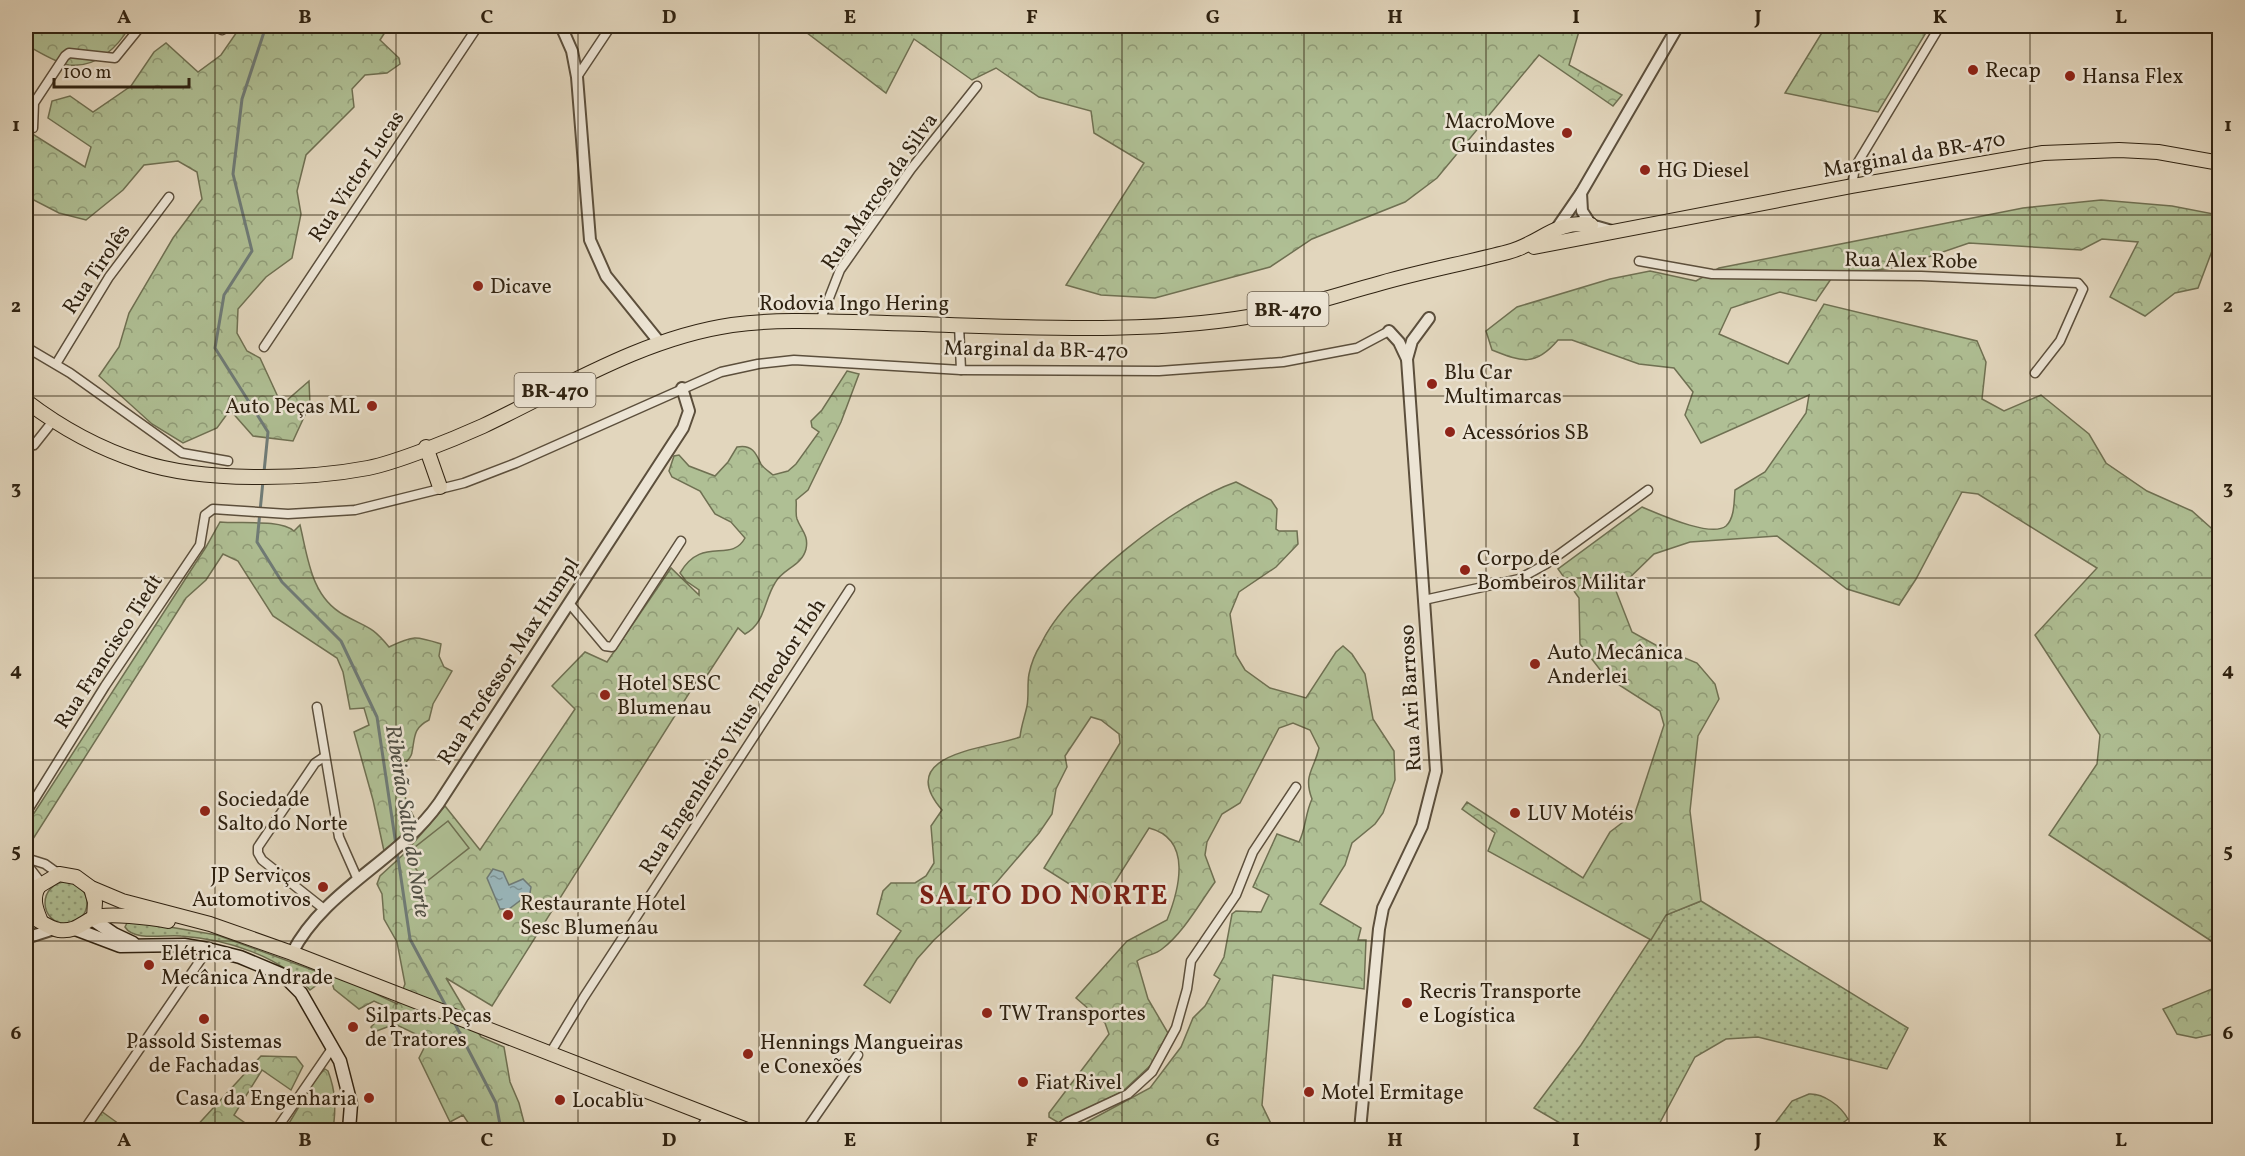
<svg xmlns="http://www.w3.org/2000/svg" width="2245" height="1156" font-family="Vollkorn,serif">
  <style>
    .grass { fill: url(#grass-dots); stroke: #6f7052; stroke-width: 1.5 }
    .forest { fill: url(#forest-crowns); stroke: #6f7052; stroke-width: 1.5 }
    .pitch { fill: #afbf94; stroke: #6f7052; stroke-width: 1.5 }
    .water { fill: url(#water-ripples); stroke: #6f7b77; stroke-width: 1.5 }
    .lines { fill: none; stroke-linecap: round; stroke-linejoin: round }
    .stream { stroke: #6f7b77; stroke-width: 3 }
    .minor-casing { stroke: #5c4f3c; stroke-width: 11 }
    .tertiary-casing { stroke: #5c4f3c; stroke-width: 14 }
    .secondary-casing { stroke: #2f2211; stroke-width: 15 }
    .primary-casing { stroke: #2f2211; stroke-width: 16 }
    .trunk-casing { stroke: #2f2211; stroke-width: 16 }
    .minor { stroke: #ece4d4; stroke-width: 8 }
    .tertiary { stroke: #ece4d4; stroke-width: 10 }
    .secondary { stroke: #ece4d4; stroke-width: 12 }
    .primary { stroke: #e2d6bd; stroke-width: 14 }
    .trunk { stroke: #e2d6bd; stroke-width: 14 }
    .grid { fill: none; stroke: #2f2211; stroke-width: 1.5; stroke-opacity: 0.55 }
    .poi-dot { fill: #8f2418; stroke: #ece4d4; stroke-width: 2 }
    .labels { text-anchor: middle; stroke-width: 5; stroke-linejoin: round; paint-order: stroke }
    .shield { fill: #ece4d4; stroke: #685c4c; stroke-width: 1.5 }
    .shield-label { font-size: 20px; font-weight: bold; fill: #2f2211 }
    .poi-label { font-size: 21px; fill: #2f2211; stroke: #ece4d4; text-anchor: start }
    .street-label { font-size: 21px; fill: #2f2211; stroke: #ece4d4 }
    .water-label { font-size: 22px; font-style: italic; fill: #4f4e44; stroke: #ece4d4 }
    .district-label { font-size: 27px; font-weight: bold; letter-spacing: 1.5px; fill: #7a1f14; stroke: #ece4d4 }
    .neatline { fill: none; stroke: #2f2211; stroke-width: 2 }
    .grid-label { font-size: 20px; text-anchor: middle; font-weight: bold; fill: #2f2211 }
  </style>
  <defs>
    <pattern id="grass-dots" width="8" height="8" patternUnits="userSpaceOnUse" patternTransform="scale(1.5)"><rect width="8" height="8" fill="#afbf94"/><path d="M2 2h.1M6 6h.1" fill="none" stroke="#8f9b77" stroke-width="1.8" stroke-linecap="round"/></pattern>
    <pattern id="forest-crowns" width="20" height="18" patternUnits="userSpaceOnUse" patternTransform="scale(1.5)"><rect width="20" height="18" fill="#afbf94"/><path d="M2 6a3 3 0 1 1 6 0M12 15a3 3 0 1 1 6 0" fill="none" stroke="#8f9b77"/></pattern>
    <pattern id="water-ripples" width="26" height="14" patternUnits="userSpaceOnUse" patternTransform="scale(1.5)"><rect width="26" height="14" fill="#99b6bb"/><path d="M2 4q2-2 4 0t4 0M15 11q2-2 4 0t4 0" fill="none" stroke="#7d9497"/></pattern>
  </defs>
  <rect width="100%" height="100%" fill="#e2d6bd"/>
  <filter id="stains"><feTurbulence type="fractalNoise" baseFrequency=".00333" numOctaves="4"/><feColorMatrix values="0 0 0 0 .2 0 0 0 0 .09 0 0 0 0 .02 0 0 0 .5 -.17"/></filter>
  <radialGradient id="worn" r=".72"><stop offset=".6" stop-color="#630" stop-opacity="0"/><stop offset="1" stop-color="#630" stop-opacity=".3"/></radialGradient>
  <g class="grass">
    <circle cx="66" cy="903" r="21"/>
    <path d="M1701,901L1908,1028L1887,1069L1758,1037L1726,1039L1695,1057L1656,1130H1572L1534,1108L1581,1045L1666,915Z"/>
    <path d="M140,922L217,935L329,976L310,990C280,956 226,939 181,936C166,934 134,942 125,927L127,923Z"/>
    <path d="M1809,1094C1823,1093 1841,1106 1848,1119L1833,1130H1770L1792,1101Z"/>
  </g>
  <g class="forest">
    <path d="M26,26H130C118,47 97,68 69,65C56,63 38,51 26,45Z"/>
    <path d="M241,26H392H389L380,40L399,58L400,64L387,73L365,75L352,89L354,107L306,155L297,191L301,214L292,258L266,277L238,309L237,333L247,351L260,358L278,397L286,401L309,381L310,404L293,441L253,436L230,410L217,428L183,443L152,424L99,376L119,347L129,313L173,238L202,199L197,172L178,161L144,165L123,190L86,220L59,213L32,199L26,201V134L31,133L85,167L91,147L48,118L52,101L70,96L93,112L131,86L154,52L166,43L198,72L221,55Z"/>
    <path d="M798,26H1575L1580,28L1569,65L1622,95L1613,106L1539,55L1437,178L1405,202L1312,239L1270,267L1155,298L1101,295L1066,285L1144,163L1094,133L1091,111L1039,97L996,68L972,80L914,39L886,93Z"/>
    <path d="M1826,26H1930L1878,112L1785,93Z"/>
    <path d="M2101,200L2172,206L2219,215V247L2212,251L2198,288L2175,293L2145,316L2110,297L2138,242L2102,239L2081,250L1969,243L1899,267L1833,276L1816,301L1780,292L1731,308L1719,334L1788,364L1824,304L1977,341L1986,362L1982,399L2004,411L2041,395L2089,434L2106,463L2147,491L2192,511L2219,535V946L2049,835L2097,764L2100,735L2035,635L2097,568L1978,494L1962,492L1916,579L1899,605L1847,589L1777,536L1690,542L1654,554L1616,591L1632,632L1661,648L1697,663L1715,684L1719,699L1698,736L1690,811L1701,901L1666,915L1651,940L1488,851L1495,833L1462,809L1467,802L1583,878L1610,832L1635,813L1664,725L1660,711L1605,676L1580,644L1579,598L1558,569L1642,507C1659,514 1711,538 1726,526C1735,518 1734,500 1735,490L1765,472L1806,413L1809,395L1701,443L1685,415L1693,392L1674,368L1639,364L1572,340H1558C1535,367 1522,362 1492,350L1486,331L1517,307L1610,279L1650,271L1696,281L1719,268L2023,208Z"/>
    <path d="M847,371L859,374L841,422L808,490L796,500C797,505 795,513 797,519C801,530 809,535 806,549C802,566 782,569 775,583C764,600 765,624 745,634L738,628L704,680L698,679L492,1006L446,978L481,1037L504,1047L510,1082L519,1103L526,1130H473L463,1115L450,1122L419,1058L426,1044L420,1036L395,1024L374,1032L371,1027L389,1008L374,1001L359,1009L334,989L330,977L332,973L397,1004L405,984L397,942L384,919L382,894L377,884L380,876L405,853L445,806L480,850L575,709L552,686L585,652L607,662L671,568L699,595V590L686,581L680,573C702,535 731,564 745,538L731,522L715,514L700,491L672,477L669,471L674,456L679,455L689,466L715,476L728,462L737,447C752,444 756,453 761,464C763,468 770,472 773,475L788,471L796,464L819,432L812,427L811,421L822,410Z"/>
    <path d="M1236,482L1271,500L1277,509L1276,529L1279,531H1297L1298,544L1276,567L1239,592L1230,614L1236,655L1245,670L1270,688L1306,698L1336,652L1343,646L1352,654L1365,674L1373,719L1394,751L1395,780L1383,813L1375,824L1352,843L1345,865L1320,904L1361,928L1358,940H1366L1364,989L1273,975L1262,1105L1274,1130H1110L1103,1126L1100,1130H1072L1150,1088L1181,1047L1193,1018L1205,1006L1220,979L1214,975L1224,957L1232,914L1236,911L1261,912L1269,895L1253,887L1277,834L1299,842C1306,828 1305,814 1312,799C1303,775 1314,770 1319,748L1310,730L1293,723L1279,728L1240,803L1222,814L1207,842L1205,855L1215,882C1199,904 1184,932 1162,949C1155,955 1145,955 1137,961L1148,999L1168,1033L1152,1064L1122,1092L1059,1123L1049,1117V1113L1109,1034L1105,1023L1076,998L1127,941L1167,920C1179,890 1193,839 1149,828L1101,904L1044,868L1120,743L1119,734L1101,720L1091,717L1065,756L1067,767L1056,789L1052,814L1039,833L996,883L934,940L917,959L890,1003L864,985L901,931L877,914L883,891L891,883H915L926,876L934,863L931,826L942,810C893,753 987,749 1020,737C1021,726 1025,716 1027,706C1029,695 1027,684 1029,674C1031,664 1036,652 1041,644C1067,587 1177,502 1236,482Z"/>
    <path d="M220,522C239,524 280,519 294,531L300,525C308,558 311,597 344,615C367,628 371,625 389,647C414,635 416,636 441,644L439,656L444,667L452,671L433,704L429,720C413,728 415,737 412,752C412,757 407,760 405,764C396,782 408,807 417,823L384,851L373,800L354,732L369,725L364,708L350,709L343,672L337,658L273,616L238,561L223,554L206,580L186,598L26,850L27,824L206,547Z"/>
    <path d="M2219,986V1033L2196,1038L2177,1034L2163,1009Z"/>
    <path d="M261,1056L296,1057L303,1066L291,1090L262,1070L234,1115L255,1130H193Z"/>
    <path d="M325,1069L328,1071C336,1092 336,1108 333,1130H285L316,1078Z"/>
    <path d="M101,1111L126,1129L125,1130H90Z"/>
  </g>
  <path class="pitch" d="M448,821L469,848L426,882L405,855Z"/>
  <path class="water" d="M493,869L503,872L509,885L523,879L531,887L530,893L509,909H500L487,878Z"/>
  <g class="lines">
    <g class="stream">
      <path d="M264,472L268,432L215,348L224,295L252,251L233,174L242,99L266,26"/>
      <path d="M263,481L257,542L282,582L341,641L377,717L396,845"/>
      <path d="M397,851L410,939L447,1008"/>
      <path d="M454,1022L496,1103L501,1130"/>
    </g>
    <g class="minor-casing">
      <g id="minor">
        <path d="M215,26L222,30"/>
        <path d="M577,77L611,26"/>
        <path d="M33,128L34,103L65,56L69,53L115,58L141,26"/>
        <path d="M1852,186L1855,167L1940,26"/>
        <path d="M1639,261L1712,274L1921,276L2078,283L2083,289L2060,341L2035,373"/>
        <path d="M820,321L840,270L911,169L977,86"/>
        <path d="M959,325L961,370"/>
        <path d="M26,347L70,373L182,453L228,461"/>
        <path d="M264,347L478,26"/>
        <path d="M56,364L109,277L169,197"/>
        <path d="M26,441L34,445L53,421"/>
        <path d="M1424,600L1519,579L1546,564L1648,490"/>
        <path d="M569,603L605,646L612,647L681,541"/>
        <path d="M317,707L339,837L358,880"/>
        <path d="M324,757L315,763L258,847V853L262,860L324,909"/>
        <path d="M26,813L105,686L200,545L205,515L213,509L288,514L355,510L464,483L516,463L721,372L758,364L794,360L961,370L1159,371L1283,362L1357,348L1389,331"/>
        <path d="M26,858L45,864L59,874"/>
        <path d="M26,863L42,884"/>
        <path d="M549,1055L584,997L850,589"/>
        <path d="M84,1130L208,949"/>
        <path d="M276,1130L333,1047"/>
        <path d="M699,1130L709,1116"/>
        <path d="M806,1130L858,1055"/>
        <path d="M1056,1130L1068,1122L1128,1094L1152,1072L1176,1028L1187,989L1191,961L1236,895L1253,852L1296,787"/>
      </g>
    </g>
    <g class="tertiary-casing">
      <g id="tertiary">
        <path d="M561,26L572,51L577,77L590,240L606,276L660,343"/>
        <path d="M1581,193L1582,211L1591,225L1612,231"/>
        <path d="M1557,228L1581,193L1678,26"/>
        <path d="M1407,359L1412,341L1429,318"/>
        <path d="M26,938L54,929"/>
        <path d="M292,953C325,889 398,861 439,803L683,428L689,411L682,388"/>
        <path d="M1360,1130L1379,929L1383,908L1422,826L1436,771L1407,359L1399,342L1389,331"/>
      </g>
    </g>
    <g class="secondary-casing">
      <g id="secondary">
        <path d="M92,919L114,934L133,943"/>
        <path d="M75,929L120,946L184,945L208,949L240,957L283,975L301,993L340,1061L351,1104L349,1130"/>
      </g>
    </g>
    <g class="primary-casing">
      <g id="primary">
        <path d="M39,886C32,897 35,907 40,919"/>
        <path d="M91,888L95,902L94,918"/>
        <path d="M26,889L39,886L59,874L76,877L91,888L122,901L210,924L292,953L747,1130"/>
        <path d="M26,914C37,918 47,928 59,930C75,932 81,924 93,918C106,912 153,918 168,921"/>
      </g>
    </g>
    <g class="trunk-casing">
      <g id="trunk">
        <path d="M1534,247L1852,186L2043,153L2119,150L2158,152L2220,163"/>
        <path d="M26,401C60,427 100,449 141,462C201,482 305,480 368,468C398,462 454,439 483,426C563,388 643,338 732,325C784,318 835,322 887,323C1011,326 1149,337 1270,313C1308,305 1344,293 1381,283C1423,271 1466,263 1508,252C1540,244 1556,219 1591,225"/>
        <path d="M426,447L440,487"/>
      </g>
    </g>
    <use href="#minor" class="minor"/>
    <use href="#tertiary" class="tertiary"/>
    <use href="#secondary" class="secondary"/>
    <use href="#primary" class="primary"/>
    <use href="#trunk" class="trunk"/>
  </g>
  <path class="grid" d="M215,26V1130M396,26V1130M578,26V1130M759,26V1130M941,26V1130M1122,26V1130M1304,26V1130M1486,26V1130M1667,26V1130M1849,26V1130M2030,26V1130M26,215H2220M26,396H2220M26,578H2220M26,760H2220M26,941H2220"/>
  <g class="poi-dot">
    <circle cx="1973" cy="70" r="6"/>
    <circle cx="2070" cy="76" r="6"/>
    <circle cx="1567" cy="133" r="6"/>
    <circle cx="1645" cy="170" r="6"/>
    <circle cx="478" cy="286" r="6"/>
    <circle cx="1432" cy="384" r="6"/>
    <circle cx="372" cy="406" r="6"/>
    <circle cx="1450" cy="432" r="6"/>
    <circle cx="1465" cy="570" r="6"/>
    <circle cx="1535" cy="664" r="6"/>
    <circle cx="605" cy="695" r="6"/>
    <circle cx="205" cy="811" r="6"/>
    <circle cx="1515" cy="813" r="6"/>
    <circle cx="323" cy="887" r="6"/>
    <circle cx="508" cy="915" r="6"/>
    <circle cx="149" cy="965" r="6"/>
    <circle cx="1407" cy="1003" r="6"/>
    <circle cx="987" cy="1013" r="6"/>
    <circle cx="204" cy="1019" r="6"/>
    <circle cx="353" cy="1027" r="6"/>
    <circle cx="748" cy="1054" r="6"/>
    <circle cx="1023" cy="1082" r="6"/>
    <circle cx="1309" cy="1092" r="6"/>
    <circle cx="369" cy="1098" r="6"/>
    <circle cx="560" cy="1100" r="6"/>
  </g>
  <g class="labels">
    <g class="shield">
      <rect x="1247.5" y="292" width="81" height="34" rx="4.5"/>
      <rect x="514.5" y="373" width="81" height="34" rx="4.5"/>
    </g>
    <g class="shield-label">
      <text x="1288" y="316">BR-470</text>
      <text x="555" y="397">BR-470</text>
    </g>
    <g class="poi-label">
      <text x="1985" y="77">Recap</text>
      <text x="2082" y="83">Hansa Flex</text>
      <text x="1555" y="128" text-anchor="end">MacroMove<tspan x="1555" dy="24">Guindastes</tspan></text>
      <text x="1657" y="177">HG Diesel</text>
      <text x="490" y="293">Dicave</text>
      <text x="1444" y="379">Blu Car<tspan x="1444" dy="24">Multimarcas</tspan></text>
      <text x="360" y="413" text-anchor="end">Auto Peças ML</text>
      <text x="1462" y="439">Acessórios SB</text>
      <text x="1477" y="565">Corpo de<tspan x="1477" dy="24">Bombeiros Militar</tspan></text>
      <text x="1547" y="659">Auto Mecânica<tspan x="1547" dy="24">Anderlei</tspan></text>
      <text x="617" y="690">Hotel SESC<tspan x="617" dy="24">Blumenau</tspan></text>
      <text x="217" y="806">Sociedade<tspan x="217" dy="24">Salto do Norte</tspan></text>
      <text x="1527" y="820">LUV Motéis</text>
      <text x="311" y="882" text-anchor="end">JP Serviços<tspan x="311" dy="24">Automotivos</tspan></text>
      <text x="520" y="910">Restaurante Hotel<tspan x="520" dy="24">Sesc Blumenau</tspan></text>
      <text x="161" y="960">Elétrica<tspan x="161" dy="24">Mecânica Andrade</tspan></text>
      <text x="1419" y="998">Recris Transporte<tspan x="1419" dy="24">e Logística</tspan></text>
      <text x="999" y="1020">TW Transportes</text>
      <text x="365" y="1022">Silparts Peças<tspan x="365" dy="24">de Tratores</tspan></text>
      <text x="204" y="1048" text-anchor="middle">Passold Sistemas<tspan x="204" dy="24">de Fachadas</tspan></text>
      <text x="760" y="1049">Hennings Mangueiras<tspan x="760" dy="24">e Conexões</tspan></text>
      <text x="1035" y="1089">Fiat Rivel</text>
      <text x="1321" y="1099">Motel Ermitage</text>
      <text x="357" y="1105" text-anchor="end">Casa da Engenharia</text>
      <text x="572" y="1107">Locablu</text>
    </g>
    <g class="street-label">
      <text transform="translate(1914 154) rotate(-10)" y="7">Marginal da BR-470</text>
      <text transform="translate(356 176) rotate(-56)" y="7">Rua Victor Lucas</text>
      <text transform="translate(879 191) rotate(-55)" y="7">Rua Marcos da Silva</text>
      <text transform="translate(1911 260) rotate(1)" y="7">Rua Alex Robe</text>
      <text transform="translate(96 269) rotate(-56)" y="7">Rua Tirolês</text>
      <text x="854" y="310">Rodovia Ingo Hering</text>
      <text transform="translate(1036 349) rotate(1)" y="7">Marginal da BR-470</text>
      <text transform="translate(108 651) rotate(-57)" y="7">Rua Francisco Tiedt</text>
      <text transform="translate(508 661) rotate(-57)" y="7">Rua Professor Max Humpl</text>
      <text transform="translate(1410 698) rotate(-93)" y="7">Rua Ari Barroso</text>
      <text transform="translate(732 736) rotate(-57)" y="7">Rua Engenheiro Vitus Theodor Hoh</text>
    </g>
    <g class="water-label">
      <text transform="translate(409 821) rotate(81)" y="8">Ribeirão Salto do Norte</text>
    </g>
    <g class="district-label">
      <text x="1044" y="904">SALTO DO NORTE</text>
    </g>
  </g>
  <rect width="2245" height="1156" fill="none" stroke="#e2d6bd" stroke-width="66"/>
  <path d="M54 78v9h135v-9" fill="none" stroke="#2f2211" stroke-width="3"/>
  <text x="63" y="78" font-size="18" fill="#2f2211" stroke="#ece4d4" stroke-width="4.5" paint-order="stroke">100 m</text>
  <rect x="33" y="33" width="2179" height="1090" class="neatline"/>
  <g class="grid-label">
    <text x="124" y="23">A</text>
    <text x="305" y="23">B</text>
    <text x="487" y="23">C</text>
    <text x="669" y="23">D</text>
    <text x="850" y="23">E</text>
    <text x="1032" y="23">F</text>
    <text x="1213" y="23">G</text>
    <text x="1395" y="23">H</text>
    <text x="1576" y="23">I</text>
    <text x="1758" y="23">J</text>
    <text x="1940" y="23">K</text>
    <text x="2121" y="23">L</text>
    <text x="16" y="131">1</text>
    <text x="2228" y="131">1</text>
    <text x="16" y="312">2</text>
    <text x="2228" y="312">2</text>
    <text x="16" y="494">3</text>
    <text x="2228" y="494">3</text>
    <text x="16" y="676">4</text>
    <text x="2228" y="676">4</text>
    <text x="16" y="857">5</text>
    <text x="2228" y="857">5</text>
    <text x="16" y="1039">6</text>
    <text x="2228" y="1039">6</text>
    <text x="124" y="1146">A</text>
    <text x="305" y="1146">B</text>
    <text x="487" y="1146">C</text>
    <text x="669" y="1146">D</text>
    <text x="850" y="1146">E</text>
    <text x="1032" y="1146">F</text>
    <text x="1213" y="1146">G</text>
    <text x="1395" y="1146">H</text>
    <text x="1576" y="1146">I</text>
    <text x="1758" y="1146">J</text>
    <text x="1940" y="1146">K</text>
    <text x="2121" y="1146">L</text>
  </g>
  <rect width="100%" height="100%" filter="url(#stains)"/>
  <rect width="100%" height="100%" fill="url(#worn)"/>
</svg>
